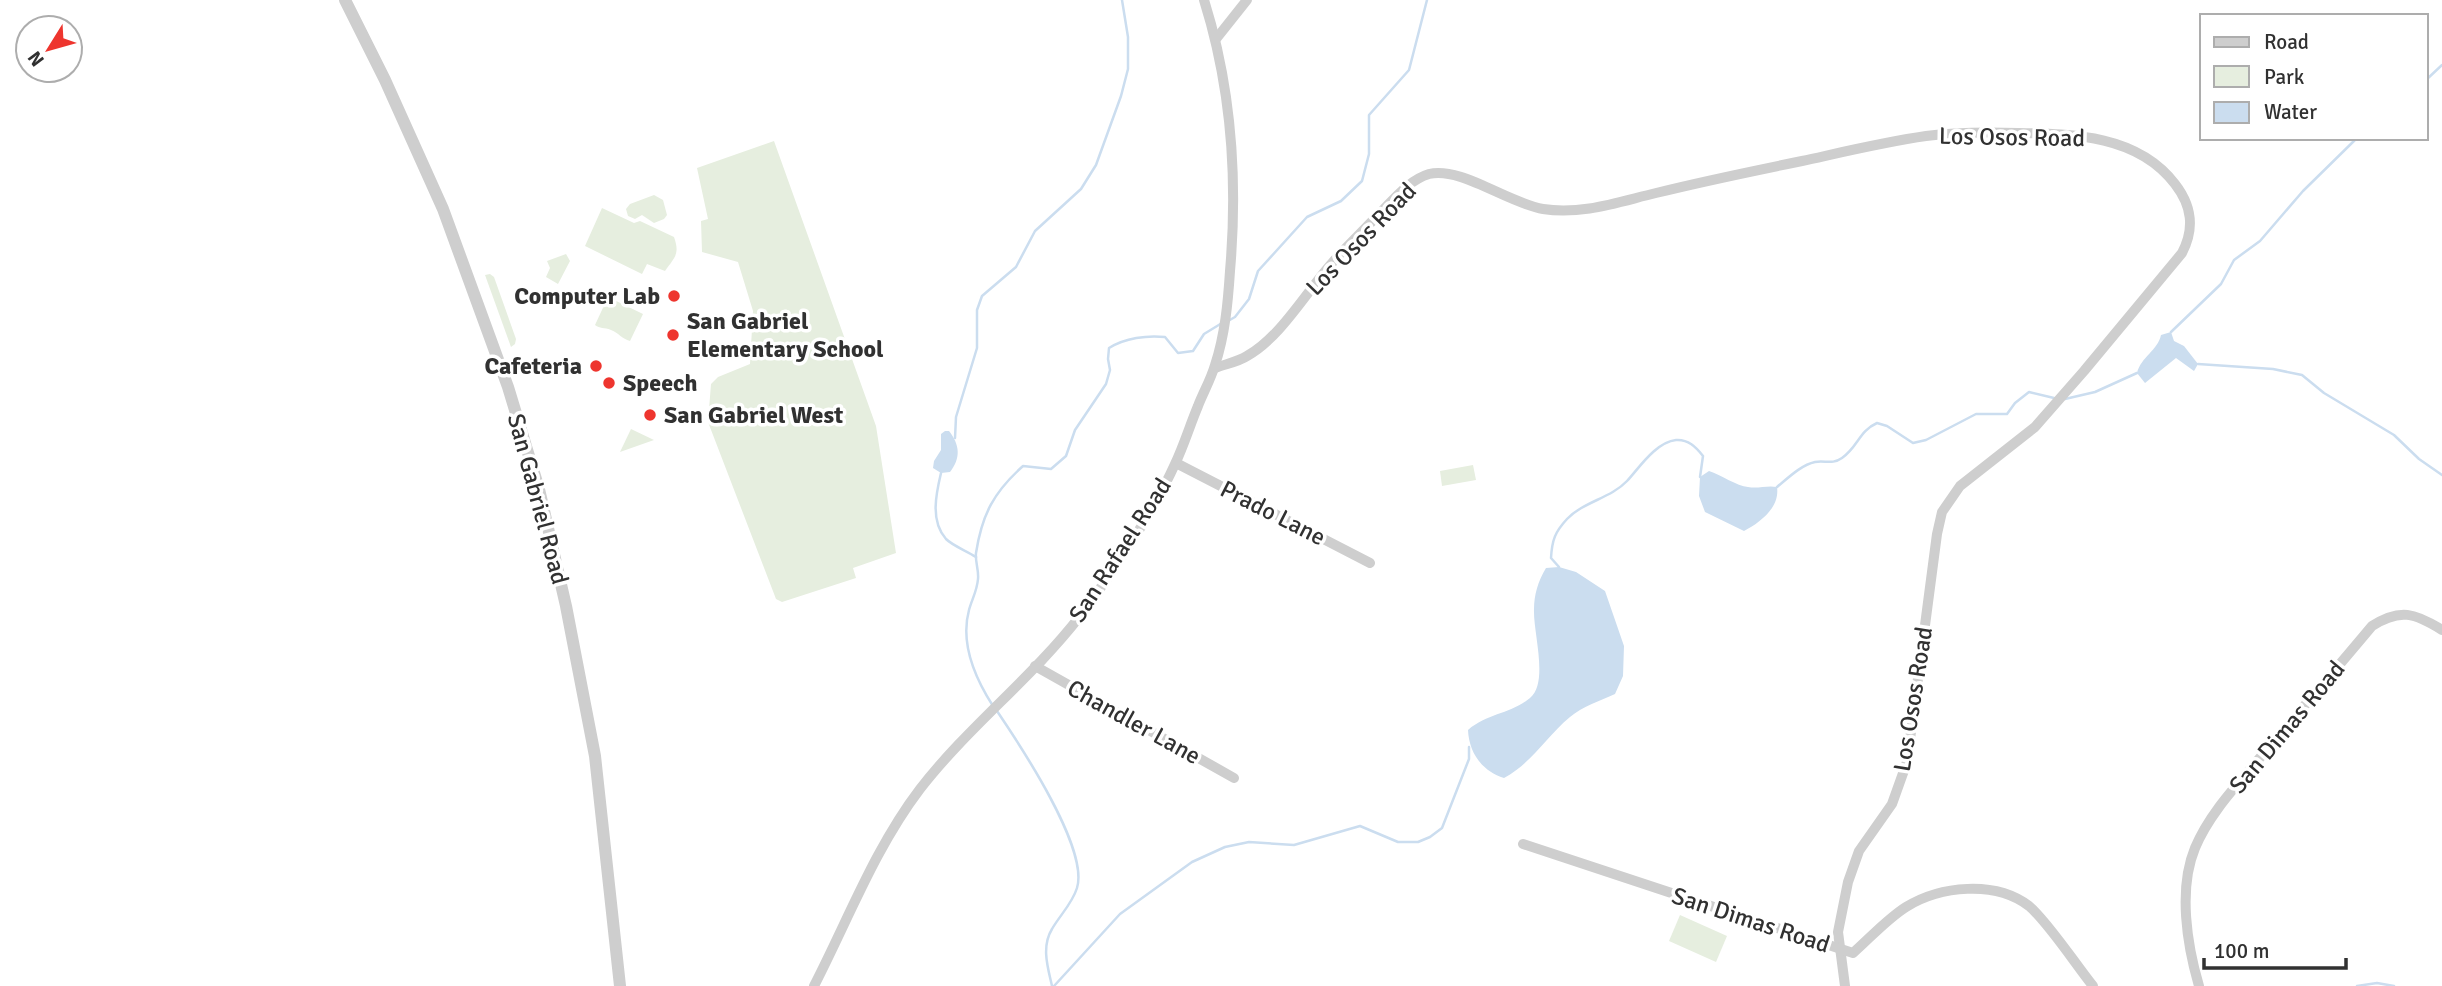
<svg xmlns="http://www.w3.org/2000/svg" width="2442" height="986" viewBox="0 0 2442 986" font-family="Signika,sans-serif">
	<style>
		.green { fill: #e6eedf }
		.water { fill: #cbddef }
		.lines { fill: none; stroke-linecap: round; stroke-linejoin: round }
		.stream { stroke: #cbddef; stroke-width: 2.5 }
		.minor { stroke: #cecece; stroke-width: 10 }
		.tertiary { stroke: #cecece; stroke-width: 12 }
		.poi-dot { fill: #ee352e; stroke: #fff; stroke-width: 2.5 }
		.labels { text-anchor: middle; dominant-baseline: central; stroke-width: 7; stroke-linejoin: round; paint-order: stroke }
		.street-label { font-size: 24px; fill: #313131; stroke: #fff }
		.poi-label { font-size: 24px; font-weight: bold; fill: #313131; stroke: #fff; text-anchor: start }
	</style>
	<rect width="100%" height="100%" fill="#fff"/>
	<g class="green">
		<path d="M774 141 876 426 896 553 853 568 856 578 782 602 776 599 708 422 711 384 718 377 750 364 753 311 738 262 702 252 701 221 708 219 697 168Z"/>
		<path d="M654 195 663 200 667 215 664 219 654 223 642 215 635 219 628 216 626 209 630 204Z"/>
		<path d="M602 208 634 223 640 221 674 237C680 254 675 257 665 271L647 264 642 274 585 246Z"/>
		<path d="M566 254 570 261 558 284 546 277 550 268 547 261Z"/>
		<path d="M490 274 494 277 516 339 515 344 511 347 485 275Z"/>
		<path d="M608 297 643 314 630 341C622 339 619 333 611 330 604 327 600 329 595 325Z"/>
		<path d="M631 429 654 440 620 452Z"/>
		<path d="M1473 465 1476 480 1442 486 1440 471Z"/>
		<path d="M1680 915 1727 936 1716 962 1669 941Z"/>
	</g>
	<g class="water">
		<path d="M2171 332 2174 341 2184 346 2198 364 2194 371 2176 358 2145 383 2137 373C2141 357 2158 350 2161 335Z"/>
		<path d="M945 431H949C960 445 961 458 950 472L941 473 933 468 934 461 941 450V434Z"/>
		<path d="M1709 471C1721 475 1737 486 1748 487 1758 489 1767 485 1777 487 1780 507 1761 522 1744 531L1705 512 1699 496 1700 477Z"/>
		<path d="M1559 567 1576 572 1605 591 1624 646 1623 676 1615 694C1600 701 1583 706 1570 717 1546 737 1532 763 1504 778 1482 771 1469 753 1468 730 1488 713 1511 714 1530 698 1549 682 1533 633 1534 609 1534 595 1538 581 1546 568Z"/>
	</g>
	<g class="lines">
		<g class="stream">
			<path d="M2426 80 2442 65"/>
			<path d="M1228 321 1235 317 1249 299 1258 271 1307 217 1341 201 1362 181 1369 154V115L1409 70 1427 0"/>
			<path d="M2171 332 2221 284 2234 260 2260 241 2303 191 2357 138"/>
			<path d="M2198 364 2273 369 2302 375 2324 393 2394 435 2419 459 2442 475"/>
			<path d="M2065 399 2095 392 2137 373"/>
			<path d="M955 438 956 417 977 348V310L982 296 1016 267 1035 231 1081 189 1096 165 1121 96 1128 69V37L1122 0"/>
			<path d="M941 473C936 494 930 521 946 539 953 546 967 551 976 557"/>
			<path d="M1777 487C1788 478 1801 465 1815 462 1825 460 1832 465 1842 458 1858 447 1859 431 1877 423L1887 426 1913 443 1926 440 1976 414H2007L2015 403 2029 392 2054 398"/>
			<path d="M1559 567 1551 558C1552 540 1555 532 1567 519 1583 502 1611 498 1627 481 1639 468 1656 442 1676 440 1688 439 1696 447 1703 456L1700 477"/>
			<path d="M993 706C975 678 960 643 969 610 972 599 977 591 978 579 979 570 975 562 976 553 982 514 994 492 1023 466L1051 469 1066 456 1075 430 1106 384 1110 370 1108 359 1109 348C1125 338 1147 335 1165 337L1178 353 1193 351 1204 334 1222 323"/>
			<path d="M997 711C1020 745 1089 849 1077 888 1072 904 1060 915 1052 929 1041 947 1048 968 1052 986"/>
			<path d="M1054 986 1120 914 1192 862 1225 847 1249 842 1294 845 1360 826 1398 842H1418L1430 837 1442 828 1469 759V747"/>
			<path d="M2357 986 2377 983 2394 986"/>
		</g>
		<g class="minor">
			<path d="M1216 39 1247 0"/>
			<path d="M1215 368C1225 364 1238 362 1247 356 1280 338 1307 291 1332 263 1347 246 1364 230 1380 213 1394 199 1409 180 1429 174 1460 166 1508 203 1543 209 1582 215 1618 202 1656 193 1704 181 1753 171 1802 161 1843 152 1884 142 1926 136 1956 132 1987 132 2018 133 2074 134 2138 135 2175 184 2192 206 2195 228 2182 253L2084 371 2035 427 1960 486 1942 512 1937 534 1907 762 1892 804 1859 851 1848 882 1838 932 1845 986"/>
			<path d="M1176 463 1370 563"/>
			<path d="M1035 666 1234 778"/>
			<path d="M1523 844 1853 953C1870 938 1887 919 1906 907 1940 886 1995 880 2029 906 2048 922 2076 965 2093 986"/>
			<path d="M814 986C848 920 875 848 920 789 968 727 1032 678 1080 616 1115 569 1151 517 1175 464 1184 445 1190 425 1198 406 1203 393 1211 379 1215 365 1225 335 1228 302 1230 271 1238 178 1232 89 1204 0"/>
			<path d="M2199 986C2187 945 2178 889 2195 848 2210 812 2239 783 2264 753 2300 711 2336 669 2372 626 2400 608 2415 613 2442 630"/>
		</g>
		<path class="tertiary" d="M345 0 385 80 443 209 508 387 539 489 566 606 595 756 620 986"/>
	</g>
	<g class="poi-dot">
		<circle cx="674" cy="296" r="7"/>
		<circle cx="673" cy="335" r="7"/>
		<circle cx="596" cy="366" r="7"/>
		<circle cx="609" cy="383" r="7"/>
		<circle cx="650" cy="415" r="7"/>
	</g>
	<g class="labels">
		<g class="street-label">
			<text transform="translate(2012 137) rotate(1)">Los Osos Road</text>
			<text transform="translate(1361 239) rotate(-46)">Los Osos Road</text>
			<text transform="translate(538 499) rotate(75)">San Gabriel Road</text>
			<text transform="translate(1273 513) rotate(27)">Prado Lane</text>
			<text transform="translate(1120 550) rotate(-57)">San Rafael Road</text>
			<text transform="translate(1913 699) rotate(-81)">Los Osos Road</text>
			<text transform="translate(1134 722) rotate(29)">Chandler Lane</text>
			<text transform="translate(2287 727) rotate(-50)">San Dimas Road</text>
			<text transform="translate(1751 920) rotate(18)">San Dimas Road</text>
		</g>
		<g class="poi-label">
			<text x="660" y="296" text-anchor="end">Computer Lab</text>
			<text x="687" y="321">San Gabriel<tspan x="687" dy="28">Elementary School</tspan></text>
			<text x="582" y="366" text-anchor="end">Cafeteria</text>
			<text x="623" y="383">Speech</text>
			<text x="664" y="415">San Gabriel West</text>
		</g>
	</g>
	<rect x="2200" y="14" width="228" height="126" fill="#ffffff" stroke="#adadad" stroke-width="2"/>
	<rect x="2214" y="37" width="35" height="10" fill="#cecece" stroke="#adadad" stroke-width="2"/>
	<text x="2264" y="49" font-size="21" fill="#313131">Road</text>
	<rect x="2214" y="66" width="35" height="21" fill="#e6eedf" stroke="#adadad" stroke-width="2"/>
	<text x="2264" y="84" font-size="21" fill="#313131">Park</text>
	<rect x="2214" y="102" width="35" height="21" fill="#cbddef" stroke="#adadad" stroke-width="2"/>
	<text x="2264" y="119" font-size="21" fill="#313131">Water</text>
	<g transform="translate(49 49) rotate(233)"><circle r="33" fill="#ffffff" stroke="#adadad" stroke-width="2"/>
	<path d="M0-5L12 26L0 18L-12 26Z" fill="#ee352e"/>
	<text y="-10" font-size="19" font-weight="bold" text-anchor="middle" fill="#313131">N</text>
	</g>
	<path d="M2204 958v10h142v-10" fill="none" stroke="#313131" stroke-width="3.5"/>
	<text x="2214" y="958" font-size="21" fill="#313131" stroke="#ffffff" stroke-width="5" paint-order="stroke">100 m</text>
</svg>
